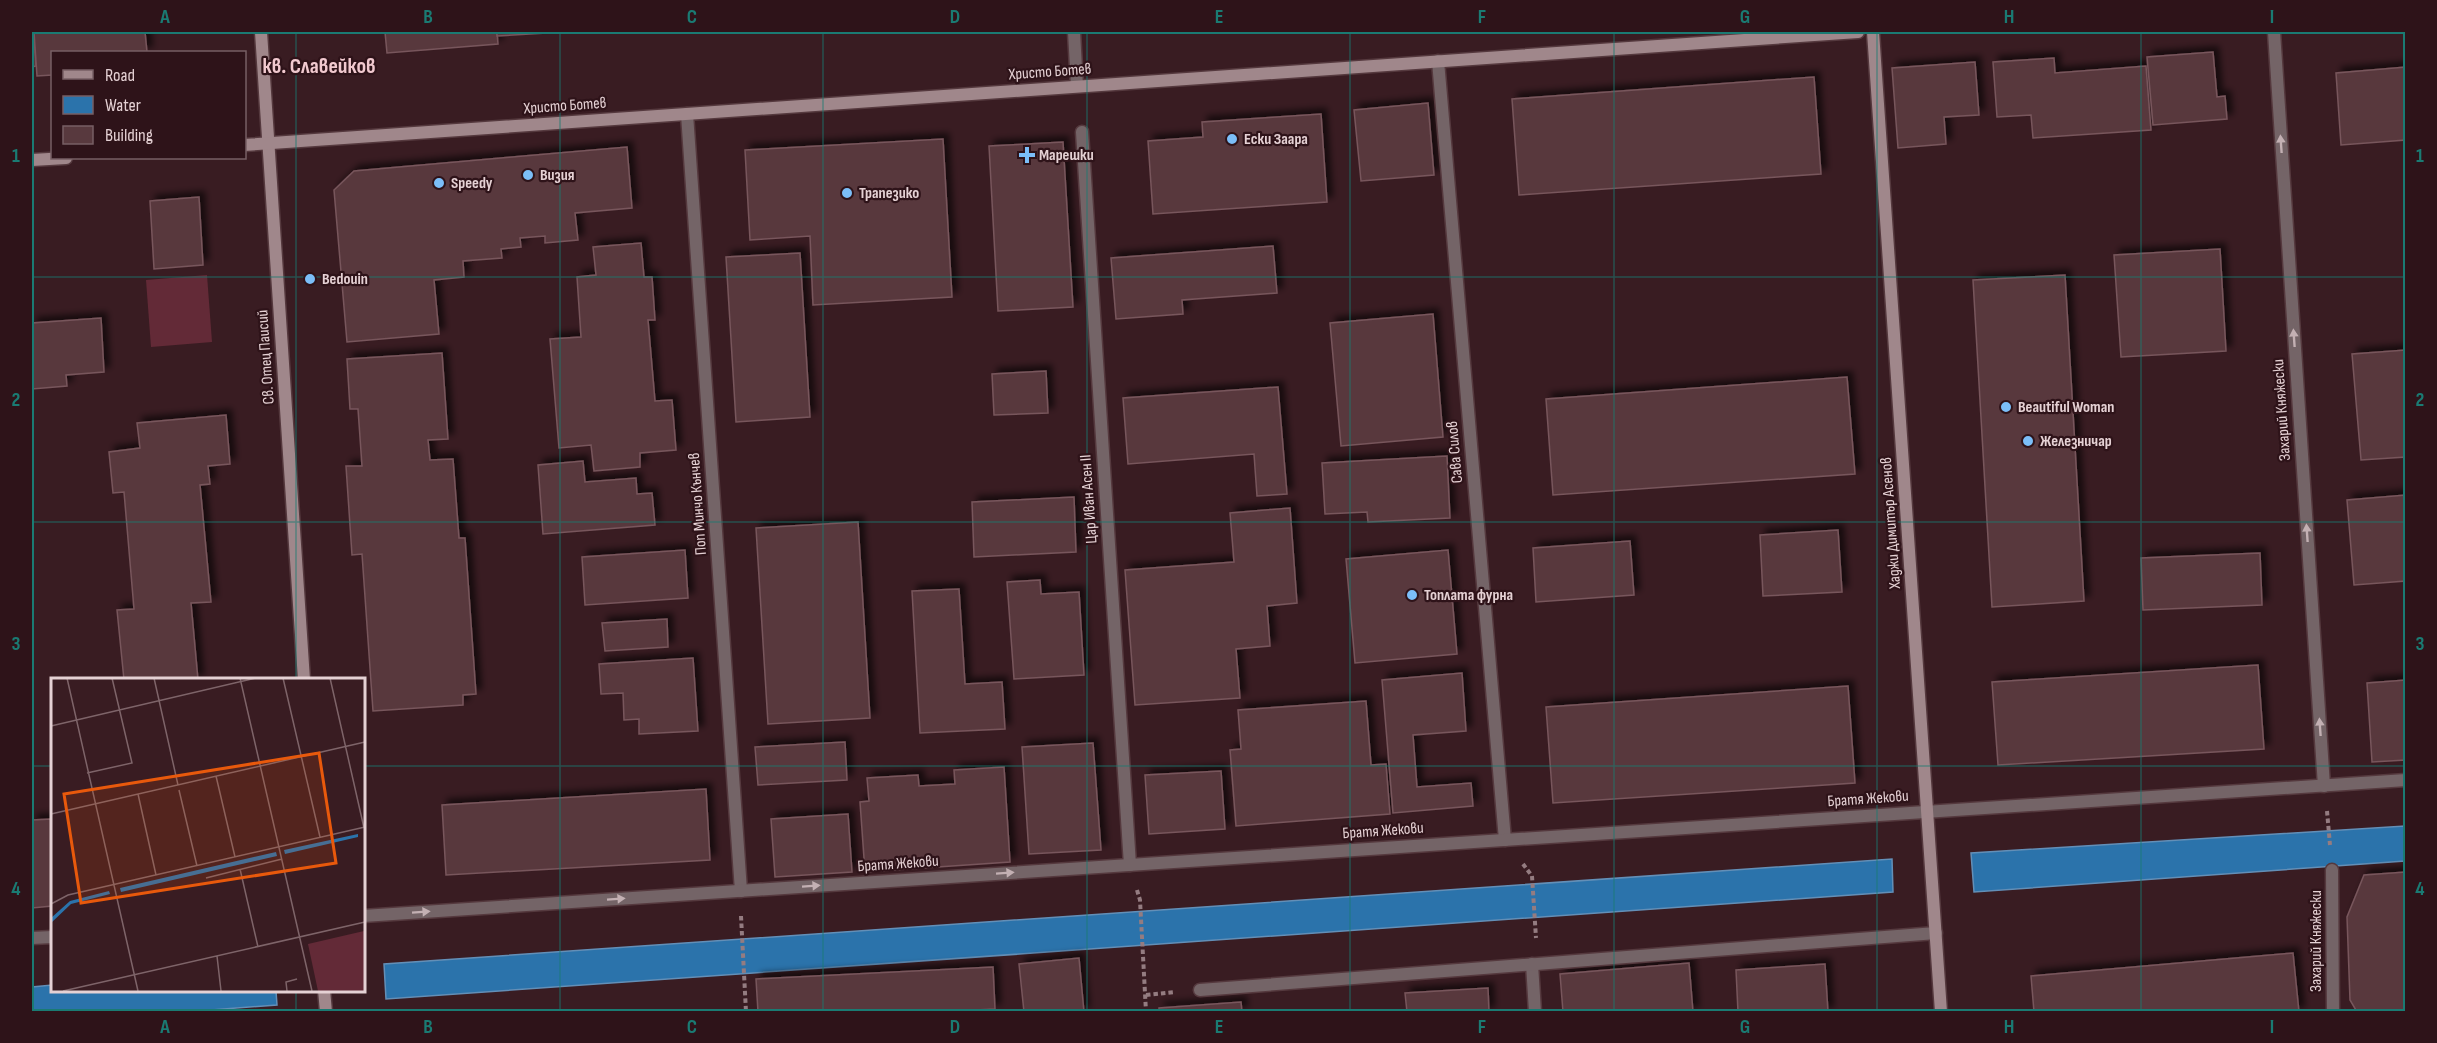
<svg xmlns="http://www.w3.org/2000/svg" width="2437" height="1043" viewBox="0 0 2437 1043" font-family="'Sofia Sans Condensed',sans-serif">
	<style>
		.green { fill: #632a37 }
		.water { fill: #2b73ab; stroke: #638fb7; stroke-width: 1.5 }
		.building { fill: #58393e; stroke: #78565c; stroke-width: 1.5; filter: url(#shadow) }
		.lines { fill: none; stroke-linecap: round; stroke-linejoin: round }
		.lane-casing { stroke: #55393e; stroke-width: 15 }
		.street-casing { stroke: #55393e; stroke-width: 15 }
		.secondary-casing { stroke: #55393e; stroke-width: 15 }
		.path { stroke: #947c81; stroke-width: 4; stroke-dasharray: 4.5 3; stroke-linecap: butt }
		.lane { stroke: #746467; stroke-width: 12 }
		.street { stroke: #746467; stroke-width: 12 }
		.secondary { stroke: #a0878b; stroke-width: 12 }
		.oneway { fill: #c3b0b3 }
		.grid { fill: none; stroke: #1a7b73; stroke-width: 1.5; stroke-opacity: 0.55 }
		.poi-dot { fill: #7bbef8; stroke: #2e1319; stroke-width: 2 }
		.labels { text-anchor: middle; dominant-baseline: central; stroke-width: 4.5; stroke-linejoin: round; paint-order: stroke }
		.street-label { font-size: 16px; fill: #e5d1d4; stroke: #2e1319 }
		.poi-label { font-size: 16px; font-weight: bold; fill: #e5d1d4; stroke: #2e1319; text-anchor: start }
		.district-label { font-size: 22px; font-weight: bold; fill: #f1c9cf; stroke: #2e1319 }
		.inset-road { fill: none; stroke: #7e6469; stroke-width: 1.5 }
		.view { fill: #e8590c; fill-opacity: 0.15; stroke: #e8590c; stroke-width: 3 }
		.inset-edge { fill: none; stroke: #e5d1d4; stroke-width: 3 }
		.neatline { fill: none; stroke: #1a7b73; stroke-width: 2 }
		.grid-label { font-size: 20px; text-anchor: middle; font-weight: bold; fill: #1a7b73 }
	</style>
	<defs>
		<filter id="shadow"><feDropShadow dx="5.5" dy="-5.5" stdDeviation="3" flood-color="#0009"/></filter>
	</defs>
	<rect width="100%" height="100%" fill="#391c22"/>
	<path class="green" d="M207 275 212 342 151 347 146 280Z"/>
	<g class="water">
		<path d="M2405 826V861L1974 892 1971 853Z"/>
		<path d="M1892 859 1893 892 386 999 384 964Z"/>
		<path d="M52 985V990L276 991 277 1005 185 1012 32 1011V987Z"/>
	</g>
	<g class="building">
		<path d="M32 32H34L36 66 32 67Z"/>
		<path d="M34 32H145L147 52H52V75L37 76Z"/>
		<path d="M385 32H497L498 44 387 53Z"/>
		<path d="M497 32H564L497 36Z"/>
		<path d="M2213 52 2217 97 2225 96 2227 119 2153 125 2147 57Z"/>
		<path d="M2054 58 2055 73 2146 66 2151 130 2033 138 2031 115 1997 117 1993 62Z"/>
		<path d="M1975 62 1979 115 1944 117 1946 144 1898 148 1892 68Z"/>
		<path d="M2406 67V140L2341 145 2336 73Z"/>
		<path d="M1814 77 1821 174 1519 195 1512 99Z"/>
		<path d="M1428 103 1434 175 1361 181 1354 110Z"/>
		<path d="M1321 114 1327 202 1153 214 1148 141 1203 137 1202 122Z"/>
		<path d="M943 139 952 297 813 305 810 236 750 240 745 150Z"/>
		<path d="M1063 142 1073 307 998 311 989 146Z"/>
		<path d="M627 147 632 208 575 213 578 240 545 243V236L520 238 521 247 501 249 502 258 463 261 464 277 434 280 439 334 347 342 334 190 354 171Z"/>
		<path d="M199 197 203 265 154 269 150 201Z"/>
		<path d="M641 243 644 277H652L655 320H648L655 401 672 400 676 450 640 453V467L594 471 591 445 559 448 550 339 581 337 577 277 596 275 593 247Z"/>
		<path d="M1273 246 1277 293 1182 300 1183 314 1116 319 1111 258Z"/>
		<path d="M2220 249 2226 351 2121 357 2114 255Z"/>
		<path d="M800 253 810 417 736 422 726 257Z"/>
		<path d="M2065 275 2084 601 1992 607 1973 280Z"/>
		<path d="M1433 314 1443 437 1341 446 1330 323Z"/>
		<path d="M101 318 104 372 66 375 67 386 32 389V323Z"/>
		<path d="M2406 350V457L2361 460 2352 354Z"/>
		<path d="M442 353 448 439 428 440 430 460 453 459 459 538H465L476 694 463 695V705L373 711 362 554 352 555 346 466H362L358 409H350L347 359Z"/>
		<path d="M1046 371 1048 413 994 415 992 374Z"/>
		<path d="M1847 377 1855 474 1553 495 1546 399Z"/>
		<path d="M1278 387 1287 494 1257 496 1254 454 1128 464 1123 398Z"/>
		<path d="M226 415 230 464 208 466 210 484 200 485 211 602 191 603 198 680H124L117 610 134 609 124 492 113 493 109 452 140 448 137 423Z"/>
		<path d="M1447 456 1450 518 1368 522 1367 512 1325 514 1322 463Z"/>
		<path d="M583 461 585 482 636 478 637 494 652 493 655 525 543 534 538 465Z"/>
		<path d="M2406 495V581L2354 585 2347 500Z"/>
		<path d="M1074 497 1076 552 974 557 972 502Z"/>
		<path d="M1290 508 1297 603 1267 606 1270 646 1236 649 1240 698 1135 705 1125 570 1234 562 1230 513Z"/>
		<path d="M858 522 870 718 768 724 756 528Z"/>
		<path d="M1838 530 1842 592 1763 596 1760 535Z"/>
		<path d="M1630 541 1634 595 1536 602 1533 548Z"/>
		<path d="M685 550 688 598 585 605 582 557Z"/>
		<path d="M1448 550 1457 654 1355 663 1346 559Z"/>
		<path d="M2260 553 2262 605 2143 610 2141 558Z"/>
		<path d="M1040 580 1041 594 1079 592 1084 675 1014 679 1007 582Z"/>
		<path d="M959 589 965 684 1002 682 1005 729 920 733 912 591Z"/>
		<path d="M667 619 668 647 605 651 602 623Z"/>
		<path d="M693 658 698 731 639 734V719L624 720 623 693 601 694 599 664Z"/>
		<path d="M2258 665 2264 749 1998 765 1992 682Z"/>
		<path d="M1462 673 1466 731 1413 735 1417 787 1471 783 1473 806 1393 813 1382 680Z"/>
		<path d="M2406 680V760L2372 762 2367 683Z"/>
		<path d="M1848 686 1855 783 1553 803 1546 707Z"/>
		<path d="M1366 701 1371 765 1386 764 1390 814 1236 826 1230 750 1241 749 1238 710Z"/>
		<path d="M845 742 847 780 758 785 755 747Z"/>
		<path d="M1093 743 1101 850 1029 854 1022 747Z"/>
		<path d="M1004 767 1010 862 865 872 860 802 869 801 867 778 918 775 919 786 955 784 954 770Z"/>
		<path d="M1221 771 1225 829 1149 834 1145 775Z"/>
		<path d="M706 789 710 860 446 875 442 805Z"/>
		<path d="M848 814 852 872 775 877 771 819Z"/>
		<path d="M52 819V906L32 908V820Z"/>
		<path d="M2406 872V1012H2357L2350 1000 2347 917 2364 875Z"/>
		<path d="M2293 953 2299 1012H2034L2031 976Z"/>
		<path d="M1079 958 1084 1012H1024L1019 964Z"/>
		<path d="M1689 963 1693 1012H1563L1560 974Z"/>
		<path d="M1825 964 1828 1012H1738L1736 970Z"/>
		<path d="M993 967 995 1009 938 1012H758L756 979Z"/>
		<path d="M1488 988 1489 1012H1407L1405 993Z"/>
		<path d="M1241 1002 1242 1012H1159V1008Z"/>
	</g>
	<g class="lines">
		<defs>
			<path id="lane" d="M2332 870 2333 1012"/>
			<g id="street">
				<path d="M1074 32 1077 86"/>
				<path d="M2274 32 2324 786"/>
				<path d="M1438 61 1505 840"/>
				<path d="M687 114 741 891"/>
				<path d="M1082 132 1130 865"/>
				<path d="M363 916 2406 780"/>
				<path d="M32 938 52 937"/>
				<path d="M1532 964 1535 1012"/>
				<path d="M1200 990 1936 933"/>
			</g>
			<g id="secondary">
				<path d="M261 32 304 680"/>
				<path d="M1873 32 1941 1012"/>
				<path d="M244 145 1858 32"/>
				<path d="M32 160 66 158"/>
				<path d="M324 990 326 1012"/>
			</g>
		</defs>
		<use href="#lane" class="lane-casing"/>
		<use href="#street" class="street-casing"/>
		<use href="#secondary" class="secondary-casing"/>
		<g class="path">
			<path d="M2327 811 2330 845"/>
			<path d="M1523 864 1532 876 1536 938"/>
			<path d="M1137 890 1140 900 1146 1012"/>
			<path d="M741 916 746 1012"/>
			<path d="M1146 995 1175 992"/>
		</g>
		<use href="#lane" class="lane"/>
		<use href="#street" class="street"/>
		<use href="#secondary" class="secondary"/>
	</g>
	<defs><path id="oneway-solid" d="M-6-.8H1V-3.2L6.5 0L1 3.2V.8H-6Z" transform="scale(1.5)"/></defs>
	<g class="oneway">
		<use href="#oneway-solid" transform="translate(2281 144) rotate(-94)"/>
		<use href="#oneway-solid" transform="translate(2294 338) rotate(-94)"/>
		<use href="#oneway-solid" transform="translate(2307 533) rotate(-94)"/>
		<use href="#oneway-solid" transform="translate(2320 727) rotate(-94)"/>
		<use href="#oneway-solid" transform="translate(1005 873) rotate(-4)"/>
		<use href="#oneway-solid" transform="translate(811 886) rotate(-4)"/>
		<use href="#oneway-solid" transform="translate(616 899) rotate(-4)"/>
		<use href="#oneway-solid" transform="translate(421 912) rotate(-4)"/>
	</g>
	<path class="grid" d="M296 32V680M560 32V1012M823 32V1012M1087 32V1012M1350 32V1012M1614 32V1012M1877 32V1012M2141 32V1012M32 277H2406M32 522H2406M32 766H52M363 766H2406M296 990V1012"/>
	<g class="poi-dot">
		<circle cx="1232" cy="139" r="6"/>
		<path d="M1024 146h6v6h6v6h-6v6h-6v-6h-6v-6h6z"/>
		<circle cx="528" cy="175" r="6"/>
		<circle cx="439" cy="183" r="6"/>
		<circle cx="847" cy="193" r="6"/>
		<circle cx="310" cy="279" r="6"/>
		<circle cx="2006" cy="407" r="6"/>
		<circle cx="2028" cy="441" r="6"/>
		<circle cx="1412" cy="595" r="6"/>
	</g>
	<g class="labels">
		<g class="street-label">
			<text transform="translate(1050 72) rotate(-4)">Христо Ботев</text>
			<text transform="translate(565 106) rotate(-4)">Христо Ботев</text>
			<text transform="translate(266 357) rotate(-94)">Св. Отец Паисий</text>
			<text transform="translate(2282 410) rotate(-94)">Захарий Княжески</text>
			<text transform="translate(1455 452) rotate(-95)">Сава Силов</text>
			<text transform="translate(1089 499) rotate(-94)">Цар Иван Асен II</text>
			<text transform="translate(698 504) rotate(-94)">Поп Минчо Кънчев</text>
			<text transform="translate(1891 523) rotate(-94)">Хаджи Димитър Асенов</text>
			<text transform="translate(1868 799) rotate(-4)">Братя Жекови</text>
			<text transform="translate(1383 831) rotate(-4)">Братя Жекови</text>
			<text transform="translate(898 864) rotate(-4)">Братя Жекови</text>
			<text transform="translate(2316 941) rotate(-90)">Захарий Княжески</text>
		</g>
		<g class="poi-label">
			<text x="1244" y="139">Ески Заара</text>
			<text x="1039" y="155">Марешки</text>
			<text x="540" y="175">Визия</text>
			<text x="451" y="183">Speedy</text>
			<text x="859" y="193">Трапезико</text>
			<text x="322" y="279">Bedouin</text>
			<text x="2018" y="407">Beautiful Woman</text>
			<text x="2040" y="441">Железничар</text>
			<text x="1424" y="595">Топлата фурна</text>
		</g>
		<g class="district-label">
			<text x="319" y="66">кв. Славейков</text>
		</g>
	</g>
	<g transform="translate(51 678)">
		<rect width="314" height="314" fill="#391c22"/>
		<path d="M313 253V313H267L257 266Z" fill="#632a37"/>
		<path d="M307 156V159L234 176 233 172ZM225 174 226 178 70 214 69 210ZM58 213 59 216 20 226 0 245V240L19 223Z" fill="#2b73ab"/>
		<path class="inset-road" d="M16 0 87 313M103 0 127 107M189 0 261 313M232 0 269 159M279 0 313 150M0 48 205 0M36 95 81 85 61 0M165 98 184 179M128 112 146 188M87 116 105 197M0 136 314 64M189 191 207 269M155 200 231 181M0 226 17 217 314 149M166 278 170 313M12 313 314 244M236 313 235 304 246 301"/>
		<path class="view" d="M268 75 285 185 30 225 13 116Z"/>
		<rect width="314" height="314" class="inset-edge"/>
	</g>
	<rect width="2437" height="1043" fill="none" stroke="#2e1319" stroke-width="66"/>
	<rect x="51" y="51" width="195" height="108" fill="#2e1319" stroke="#775f64" stroke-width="1.5"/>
	<rect x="63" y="70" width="30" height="9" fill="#a0878b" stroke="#775f64" stroke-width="1.5"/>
	<text x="105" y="81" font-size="18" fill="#e5d1d4">Road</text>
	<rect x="63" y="96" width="30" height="18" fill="#2b73ab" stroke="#775f64" stroke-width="1.5"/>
	<text x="105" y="111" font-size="18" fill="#e5d1d4">Water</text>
	<rect x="63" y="126" width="30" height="18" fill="#58393e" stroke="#775f64" stroke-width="1.5"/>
	<text x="105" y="141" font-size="18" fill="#e5d1d4">Building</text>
	<rect x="33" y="33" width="2371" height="977" class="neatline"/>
	<g class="grid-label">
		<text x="165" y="23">A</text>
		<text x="428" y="23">B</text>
		<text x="692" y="23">C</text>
		<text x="955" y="23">D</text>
		<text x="1219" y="23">E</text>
		<text x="1482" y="23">F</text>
		<text x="1745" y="23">G</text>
		<text x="2009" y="23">H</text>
		<text x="2272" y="23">I</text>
		<text x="16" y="162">1</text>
		<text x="2420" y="162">1</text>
		<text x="16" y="406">2</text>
		<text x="2420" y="406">2</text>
		<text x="16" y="650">3</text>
		<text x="2420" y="650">3</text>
		<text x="16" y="895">4</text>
		<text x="2420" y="895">4</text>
		<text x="165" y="1033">A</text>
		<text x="428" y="1033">B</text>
		<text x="692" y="1033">C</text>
		<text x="955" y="1033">D</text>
		<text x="1219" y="1033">E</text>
		<text x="1482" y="1033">F</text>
		<text x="1745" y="1033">G</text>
		<text x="2009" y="1033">H</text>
		<text x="2272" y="1033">I</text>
	</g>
</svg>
